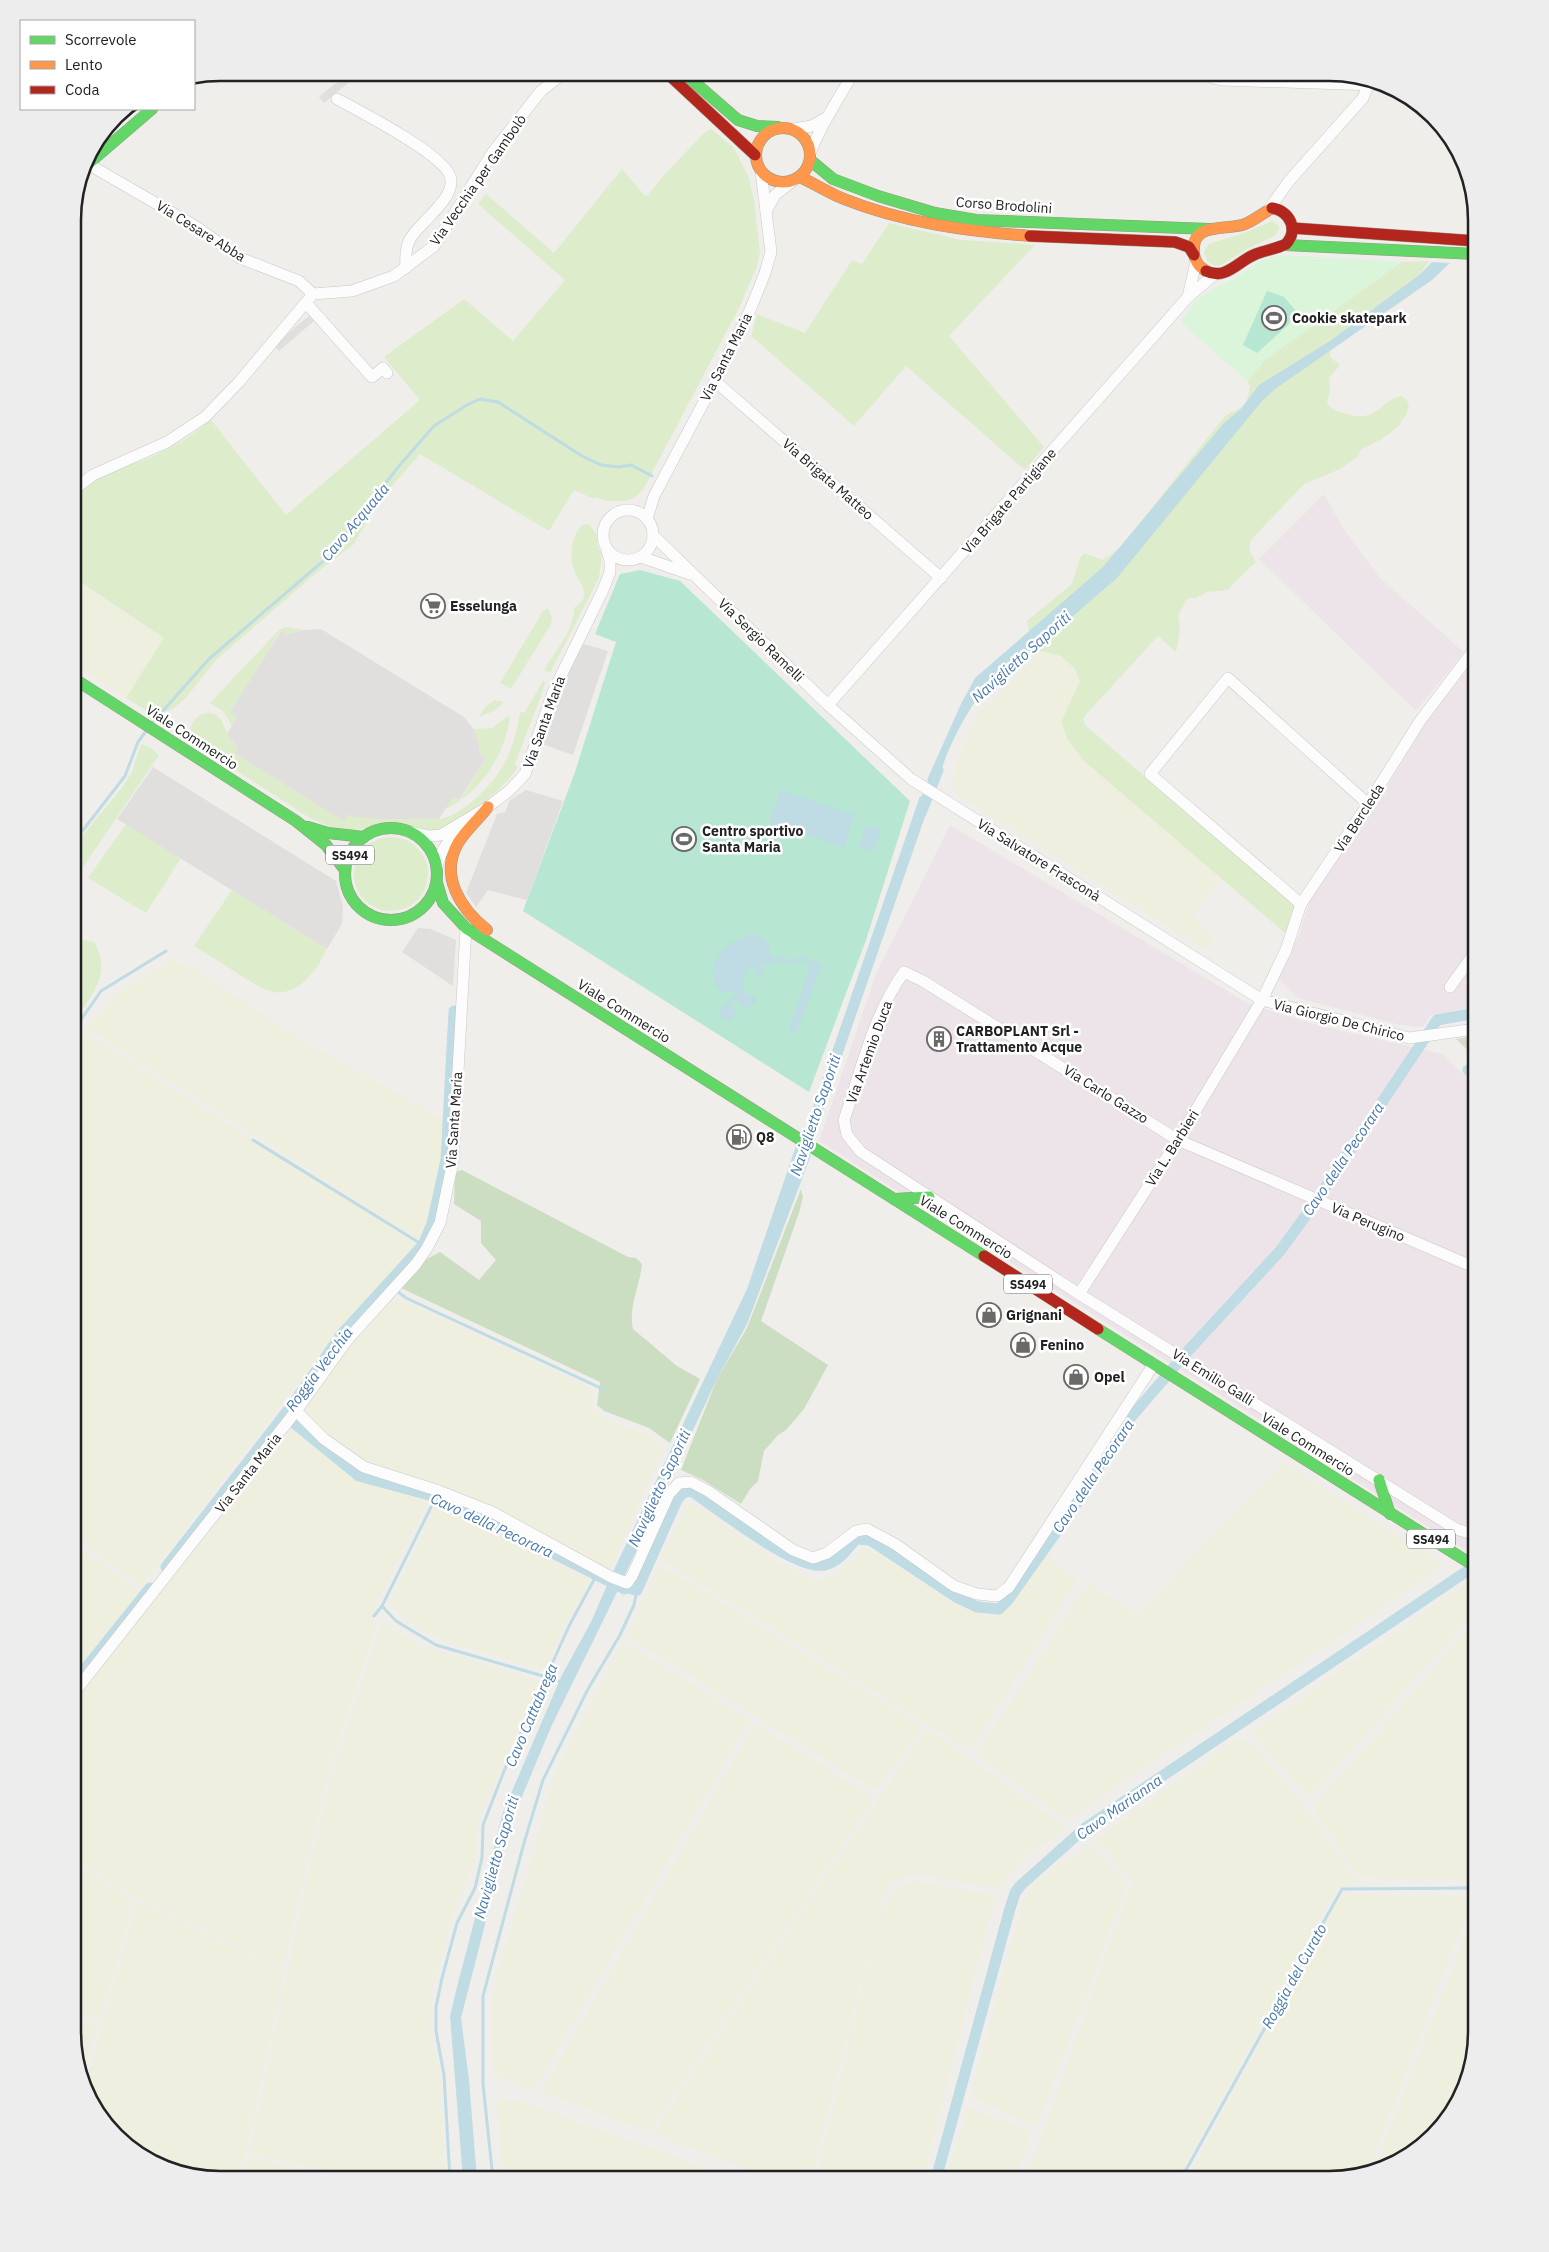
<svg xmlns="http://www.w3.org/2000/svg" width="1549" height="2252" viewBox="0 0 1549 2252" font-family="'IBM Plex Sans',sans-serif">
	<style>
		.industrial { fill: #ede4e9 }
		.construction { fill: #d9d9cd }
		.farmland { fill: #efefdf }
		.grass { fill: #ddeccb }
		.forest { fill: #cbdec1 }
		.park { fill: #daf5da }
		.pitch { fill: #b7e6d2 }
		.parking { fill: #e0dfde }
		.water { fill: #bfdbe3 }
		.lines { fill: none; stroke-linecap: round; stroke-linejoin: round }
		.stream { stroke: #bfdbe3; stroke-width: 3 }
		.canal { stroke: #bfdbe3; stroke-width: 11 }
		.street-casing { stroke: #c9c8c7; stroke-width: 12 }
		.fast-casing { stroke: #999a82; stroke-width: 12 }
		.slow-casing { stroke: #999a82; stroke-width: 12 }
		.jam-casing { stroke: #999a82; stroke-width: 12 }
		.street { stroke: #fdfcfc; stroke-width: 11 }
		.fast { stroke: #63d668; stroke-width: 11 }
		.slow { stroke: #ff974d; stroke-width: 11 }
		.jam { stroke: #b3261e; stroke-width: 11 }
		.labels { text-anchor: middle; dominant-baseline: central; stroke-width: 5; stroke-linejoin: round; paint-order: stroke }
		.shield { fill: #fff; stroke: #646464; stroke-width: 1 }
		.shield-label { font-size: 12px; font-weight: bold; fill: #222 }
		.street-label { font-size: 14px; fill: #222; stroke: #fff }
		.poi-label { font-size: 14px; font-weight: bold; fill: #222; stroke: #fff; text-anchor: start }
		.water-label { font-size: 15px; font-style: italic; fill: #4a7aab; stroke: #fff }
		.rim { fill: none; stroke: #222; stroke-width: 2.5 }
	</style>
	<rect width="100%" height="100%" fill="#f0eeeb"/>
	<g class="industrial">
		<path d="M1324 494 1345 531 1381 579 1464 652 1416 711 1259 559Z"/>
		<path d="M1476 659V1007L1431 1015 1423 1027 1400 1025 1298 998 1278 979 1299 935 1308 906 1324 876 1371 814 1429 717Z"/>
		<path d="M950 825 1249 1004 1313 1024 1442 1054 1476 1086V1557L819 1141 876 974Z"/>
	</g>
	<path class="construction" d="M1476 1036V1058L1456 1039Z"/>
	<g class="farmland">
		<path d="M73 577 164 639 126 698 73 665Z"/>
		<path d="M1041 651 1061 656 1079 675 1080 681 1061 722 1068 740 1084 761 1222 880 1197 909 1194 916 1214 941 1207 951 959 796 953 789 955 766 977 716Z"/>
		<path d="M171 959 198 971 315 1049 322 1051 441 1118 443 1127 439 1177 429 1218 420 1240 84 1027 117 993Z"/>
		<path d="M83 1031 418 1245 342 1325 141 1587 73 1536V1046Z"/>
		<path d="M394 1297 594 1389 592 1408 606 1420 645 1434 665 1446 609 1571 488 1506 354 1457 331 1439 309 1416 307 1409 309 1398 347 1346Z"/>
		<path d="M294 1429 345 1470 363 1480 429 1499 373 1611 374 1632 329 1770 283 1968 148 1903 111 1883 73 1857V1699Z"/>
		<path d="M1283 1462 1444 1565 1067 1820 976 1755 1088 1583 1137 1615Z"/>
		<path d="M438 1503 591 1579 565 1625 544 1670 453 1644 420 1629 389 1604Z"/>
		<path d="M688 1503 705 1510 772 1559 817 1581 836 1576 864 1549 872 1550 965 1610 989 1617 1008 1610 1047 1556 1078 1579 970 1751 660 1559Z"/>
		<path d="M73 1542 139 1592 73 1675Z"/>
		<path d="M659 1567 676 1574 923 1727 876 1791 627 1636Z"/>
		<path d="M1469 1582 1476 1583V1610L1317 1789 1306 1797 1252 1732Z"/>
		<path d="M1476 1620V1880L1357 1877 1313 1807Z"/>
		<path d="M381 1623 389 1626 421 1646 540 1681 478 1822 476 1855 452 1919 431 1995 430 2027 438 2066 446 2179H369L249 2154 310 1864 331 1777Z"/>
		<path d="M623 1642 750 1720 532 2093 493 2074 491 2020 495 1979 535 1848 553 1778Z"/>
		<path d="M755 1724 874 1798 649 2132 541 2092Z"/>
		<path d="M927 1729 1055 1819 1064 1827 1057 1836 1026 1854 1001 1887 981 1886 929 1876 907 1875 891 1883 881 1902 811 2179H773L655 2134 660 2122 811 1897Z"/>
		<path d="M1244 1739 1261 1754 1305 1807 1356 1881 1347 1886 1336 1889 1177 2179H1026L1133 1880 1095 1840 1236 1740Z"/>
		<path d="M1090 1846 1127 1885 1037 2126 970 2097 1023 1901 1035 1881Z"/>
		<path d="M73 1861 134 1901 99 2024 73 2008Z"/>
		<path d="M915 1881 995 1896 923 2179H816L877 1924 884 1904 896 1889Z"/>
		<path d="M1342 1894 1473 1896 1369 2169 1329 2179H1187Z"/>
		<path d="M137 1901 285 1971 240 2179H211L138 2155 92 2106 86 2084Z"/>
		<path d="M1476 1908V2032L1457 2106 1403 2160 1375 2167Z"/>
		<path d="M73 2013 82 2020 97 2026 84 2075 73 2032Z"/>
		<path d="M497 2098 516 2100 738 2179H503Z"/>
		<path d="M968 2108 1029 2131 1031 2135 1016 2179H945Z"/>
		<path d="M248 2157 349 2179H243Z"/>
	</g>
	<g class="grass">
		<path d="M711 129 734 148 749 178 754 201 760 252 757 266 740 306 644 488 634 498 624 501H606L596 497 594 499 574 490 549 531 420 454 377 503 354 544 315 574 215 661 185 699 171 710 160 713 146 710 126 698 164 638 73 577V495L89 480 154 456 186 439 211 420 286 515 420 400 384 357 464 299 513 341 565 280 478 204 486 194 554 253 622 169 646 197 666 173 704 133Z"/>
		<path d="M1272 221 1280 227 1276 235 1249 248 1221 265 1215 266 1207 261 1204 252 1209 244 1247 232Z"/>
		<path d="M889 223 961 240 1035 245 949 336 1044 447 1025 470 906 366 854 426 751 336 757 314 805 333 852 260 862 264Z"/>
		<path d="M1429 261 1419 275 1330 341V357L1340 365 1329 378 1330 391 1327 403C1332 410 1339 412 1347 414 1375 423 1378 404 1400 396L1406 399 1409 405 1407 413 1398 427 1382 439 1362 449 1356 458 1340 469 1304 484 1251 540 1249 550 1256 562 1227 590 1207 592 1196 598H1188L1178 615 1180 629 1176 652 1158 636 1083 718 1085 725 1295 906 1285 933 1084 761 1068 740 1061 722 1080 681 1075 669 1061 656 1041 651 1035 647 1031 641 1027 621 1072 584 1080 558 1084 553 1103 560 1120 548 1224 417C1240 406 1247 410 1250 386L1247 381 1265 360 1402 262Z"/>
		<path d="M589 524 597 535V545L602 554 599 578 550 673 544 670C555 651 574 631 574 608 596 595 577 582 573 567 570 553 572 534 583 525Z"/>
		<path d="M548 608 552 617 551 624 511 689 500 683 543 611Z"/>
		<path d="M285 627 304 630 288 634 280 631 231 712 237 716 232 726 223 711 210 703 279 630Z"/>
		<path d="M543 681 546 682 515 764 518 767C506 787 452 833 427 832 419 831 410 826 402 824 381 822 362 833 341 829 316 825 295 808 274 795 248 778 223 762 197 746L189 731C194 716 208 704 221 720 224 724 225 730 228 735 231 739 234 743 238 748L234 753 344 820 348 813 439 819C454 816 463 809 475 799 503 775 515 747 520 712L524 713Z"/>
		<path d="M494 700 504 702 494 711 479 717 485 707Z"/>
		<path d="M507 717H510C505 756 480 793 444 810L453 797 460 800 486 758 480 754 479 745 474 729 492 728Z"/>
		<path d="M141 744 151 748 159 755 73 882V847L121 789 132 772Z"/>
		<path d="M126 824 181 858 146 913 88 878Z"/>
		<circle cx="391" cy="874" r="37"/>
		<path d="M232 890 327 949C318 968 300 996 274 992 262 990 250 981 240 975 225 965 209 956 194 946Z"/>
		<path d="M73 936 77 939 94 942C113 974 91 996 73 1023Z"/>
	</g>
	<g class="forest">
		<path d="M462 1170 628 1257 636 1258 642 1264C640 1285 628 1308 633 1329L677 1366 700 1379 670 1443 649 1428 604 1411 597 1405 600 1382 401 1288 427 1259 440 1252 479 1280 496 1260 481 1243V1221L454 1204 455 1176 458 1171Z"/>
		<path d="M801 1189 803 1197 799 1213 761 1321 828 1365 804 1409 786 1430 778 1435 764 1451 758 1481 750 1489 741 1504 703 1480 681 1470 717 1379 747 1328Z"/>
	</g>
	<path class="park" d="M1282 255 1402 262 1265 360 1247 381 1181 322 1195 301 1216 287 1236 278 1260 261Z"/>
	<g class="pitch">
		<path d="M1267 291 1284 297 1296 311 1289 324 1257 353 1243 345Z"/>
		<path d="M640 570 680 581 910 801 866 940 809 1092 523 911 575 772 616 642 595 634 620 574Z"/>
	</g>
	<g class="parking">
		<path d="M348 73H360L324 103 319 97Z"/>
		<path d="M310 315 315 320 279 351 274 345Z"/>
		<path d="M321 629 464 717 474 729 479 745 480 754 486 758 459 800 453 797 439 819H382L354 817 348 814 344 821 234 753 238 748 227 734 237 717 230 712 281 631 288 634 304 630Z"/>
		<path d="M584 644 608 651 573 755 539 743 575 659Z"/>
		<path d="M153 767 336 881 343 906 342 924 327 949 117 819Z"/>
		<path d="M526 790 563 801 527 900 488 890 476 907 466 893 497 814 505 812 510 800Z"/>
		<path d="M418 928 431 929 456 940 453 986 402 952Z"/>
	</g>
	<g class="water">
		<path d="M1432 262 1450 263 1432 280 1275 389 1262 401 1117 578 977 699C960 723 944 756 937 785L927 780 961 704 975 678 1103 567 1224 423 1241 409 1259 385 1330 341 1419 275Z"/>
		<path d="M780 790 854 815 844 848 769 823Z"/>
		<path d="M920 796 930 802 813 1139 804 1133Z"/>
		<path d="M866 825 881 830 874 852 859 847Z"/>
		<path d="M752 935C766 935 772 946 770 958L779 957 789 960 802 957 822 964 796 1034 789 1031 808 971 809 963 802 961 787 964 778 961 760 968 763 972 757 978 753 973 756 968 749 967 745 973 743 991 755 997 756 1001 745 1010 738 1001 731 1002 729 1009 735 1006 736 1008 732 1021 718 1017 722 1008 737 991 726 993 717 988C704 960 728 940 752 935Z"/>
		<path d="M796 1146 811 1155 747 1324 717 1379 623 1579 612 1574 747 1289Z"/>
		<path d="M608 1583 619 1588 551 1727 511 1823 461 2018 469 2080 477 2179H463L450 2016 458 1983 503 1812 562 1675 591 1622Z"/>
	</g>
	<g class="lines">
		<g class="stream">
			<path d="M153 722 209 659 329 556 399 466 434 426 467 405 480 399 498 402 582 456 601 465 619 467 631 465 652 476"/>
			<path d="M73 843 125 776 138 742 146 731"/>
			<path d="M73 1031 101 991 166 951"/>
			<path d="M253 1140 423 1245"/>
			<path d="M397 1291 406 1298 605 1390"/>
			<path d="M382 1606 396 1621 436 1645 543 1676"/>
			<path d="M374 1616 382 1606 436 1497"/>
			<path d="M551 1679 562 1682"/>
			<path d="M450 2179 444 2075 436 2031V2007L442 1978 457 1923 475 1888 482 1858 483 1825 504 1771 569 1626 596 1576"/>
			<path d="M493 2179 483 2084V1996L524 1843 543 1780 588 1689 620 1635 634 1605 637 1590"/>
			<path d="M1181 2179 1342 1889 1476 1888"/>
		</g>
		<g class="canal">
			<path d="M921 813 938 770"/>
			<path d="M1468 1070 1476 1078"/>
			<path d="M284 1415 359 1476 444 1499 625 1589"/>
			<path d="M166 1567 293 1404 341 1335 423 1245 432 1224 446 1160 454 1011"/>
			<path d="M632 1589 637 1590 677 1500 683 1493 691 1491C717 1508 796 1571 824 1565 839 1562 847 1549 856 1539L870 1540 956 1597 977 1607 999 1609 1008 1600 1084 1493 1120 1430 1187 1352 1280 1251 1310 1210 1437 1020 1476 1013"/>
			<path d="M73 1684 150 1588"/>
			<path d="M936 2179 1009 1912 1015 1893 1020 1886 1085 1828 1476 1565"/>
		</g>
		<defs>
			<g id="street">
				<path d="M1209 73 1213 78 1222 80 1375 85"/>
				<path d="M337 99C359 111 448 156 451 179 452 194 440 205 431 215 412 236 404 238 406 268"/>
				<path d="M794 129 812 126 824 119"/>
				<path d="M811 151C821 124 839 99 853 73"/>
				<path d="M88 164 195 226 240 258 299 281 313 294"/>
				<path d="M1269 209 1289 181 1363 98 1369 83"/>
				<path d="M766 211 775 195 793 181"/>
				<path d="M1188 297 1196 262"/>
				<path d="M306 303 372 377 383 368 387 373"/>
				<path d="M715 381 941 578"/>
				<path d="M73 490 93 475 167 442 205 417 239 382 313 294 352 291 394 276 434 246 493 152 541 91 564 73"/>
				<circle cx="628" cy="535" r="25"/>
				<path d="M647 519 654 496 715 381 751 308 765 273 771 252 761 171"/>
				<path d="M653 535 828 705 911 779 1262 1000 1409 1038 1476 1029"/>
				<path d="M641 557 690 574"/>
				<path d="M828 705 1188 297 1215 274"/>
				<path d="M407 831 429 836 441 835 488 807 510 790 525 774 553 692 603 590 610 572V561L607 550"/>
				<path d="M437 867C441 850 447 842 459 831"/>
				<path d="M1301 904 1150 774 1228 678 1368 804"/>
				<path d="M1450 987 1476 951"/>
				<path d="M1079 1294 1178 1140 1262 1000 1286 950 1301 904 1368 804 1420 721 1476 647"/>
				<path d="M296 1411 324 1439 364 1467 439 1491 492 1512 611 1577 627 1583 632 1576 669 1494 679 1483 691 1482 708 1491 793 1550 813 1558 827 1553 856 1531 867 1529 895 1544 954 1586 977 1594 997 1596 1009 1587 1154 1364"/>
				<path d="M1476 1532 1469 1533 1456 1529 1079 1294 861 1152 847 1135 844 1120C861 1071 873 1015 904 972L923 981 1178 1140 1476 1268"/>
				<path d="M73 1694 296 1411 348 1339 416 1264 427 1248 440 1223 453 1161 466 928"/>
			</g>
			<g id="fast">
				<path d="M684 73 738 120 757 126 778 127"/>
				<path d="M810 160 833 179 878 196 935 213 976 220 1209 229"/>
				<path d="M82 169 152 109"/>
				<path d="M1285 245 1476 254"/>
				<path d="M73 678 296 821 326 845 345 870"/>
				<path d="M308 827 328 833 364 837"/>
				<circle cx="391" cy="874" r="46"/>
				<path d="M437 883 443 903 466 928 984 1256"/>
				<path d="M894 1199 929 1197"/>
				<path d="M1098 1329 1476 1567"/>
				<path d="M1379 1480 1390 1514"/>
			</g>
			<g id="slow">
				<circle cx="783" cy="155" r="27"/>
				<path d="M800 177C815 184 829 193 844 199 904 223 967 231 1030 236"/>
				<path d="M1206 271C1199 267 1194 260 1194 252 1191 221 1228 231 1245 224 1255 220 1263 213 1272 208"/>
				<path d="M487 930C461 909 439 876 458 843 466 830 479 819 488 807"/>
			</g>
			<g id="jam">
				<path d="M667 73 755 155"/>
				<path d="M1292 228 1476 241"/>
				<path d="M1030 236 1175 242 1189 247 1194 255"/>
				<path d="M1206 271C1226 281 1239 260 1256 254 1266 250 1276 249 1286 244 1299 230 1290 211 1272 208"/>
				<path d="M984 1256 1098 1329"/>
			</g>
		</defs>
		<use href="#street" class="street-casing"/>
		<use href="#fast" class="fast-casing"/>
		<use href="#slow" class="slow-casing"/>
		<use href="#jam" class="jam-casing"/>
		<use href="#street" class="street"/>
		<use href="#fast" class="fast"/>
		<use href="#slow" class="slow"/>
		<use href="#jam" class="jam"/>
	</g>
	<defs>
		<symbol id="stadium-ring" viewBox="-11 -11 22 22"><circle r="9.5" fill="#fff" stroke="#6a6968" stroke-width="1.5"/><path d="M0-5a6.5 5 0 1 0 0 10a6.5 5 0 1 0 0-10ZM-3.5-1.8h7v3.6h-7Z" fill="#6a6968"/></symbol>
		<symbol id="supermarket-ring" viewBox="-11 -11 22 22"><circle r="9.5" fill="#fff" stroke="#6a6968" stroke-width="1.5"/><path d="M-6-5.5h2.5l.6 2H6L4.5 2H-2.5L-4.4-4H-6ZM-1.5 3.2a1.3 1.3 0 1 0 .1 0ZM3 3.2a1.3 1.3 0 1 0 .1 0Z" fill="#6a6968"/></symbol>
		<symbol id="building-ring" viewBox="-11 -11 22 22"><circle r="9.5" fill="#fff" stroke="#6a6968" stroke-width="1.5"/><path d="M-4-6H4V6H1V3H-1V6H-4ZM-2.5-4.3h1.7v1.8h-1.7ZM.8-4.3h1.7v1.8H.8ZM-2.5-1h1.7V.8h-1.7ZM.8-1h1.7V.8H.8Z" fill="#6a6968"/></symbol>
		<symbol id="fuel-ring" viewBox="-11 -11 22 22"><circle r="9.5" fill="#fff" stroke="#6a6968" stroke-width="1.5"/><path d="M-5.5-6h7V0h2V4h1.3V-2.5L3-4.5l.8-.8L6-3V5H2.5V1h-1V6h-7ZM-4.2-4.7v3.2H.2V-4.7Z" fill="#6a6968"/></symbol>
		<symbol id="shop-ring" viewBox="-11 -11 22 22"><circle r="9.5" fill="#fff" stroke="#6a6968" stroke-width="1.5"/><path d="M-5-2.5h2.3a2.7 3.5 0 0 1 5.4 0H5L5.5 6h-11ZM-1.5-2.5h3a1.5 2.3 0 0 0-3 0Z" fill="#6a6968"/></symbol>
	</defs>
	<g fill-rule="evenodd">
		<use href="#stadium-ring" x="1260" y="304" width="28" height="28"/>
		<use href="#supermarket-ring" x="419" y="592" width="28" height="28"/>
		<use href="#stadium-ring" x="670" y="825" width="28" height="28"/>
		<use href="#building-ring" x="925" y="1025" width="28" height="28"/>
		<use href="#fuel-ring" x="725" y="1123" width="28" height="28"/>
		<use href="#shop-ring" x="975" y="1301" width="28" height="28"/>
		<use href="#shop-ring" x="1009" y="1331" width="28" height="28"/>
		<use href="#shop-ring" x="1062" y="1363" width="28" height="28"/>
	</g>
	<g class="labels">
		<g class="shield">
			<rect x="326" y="845.5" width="48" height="19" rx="4"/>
			<rect x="1004" y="1274.5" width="48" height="19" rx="4"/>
			<rect x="1407" y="1529.5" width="48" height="19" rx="4"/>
		</g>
		<g class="shield-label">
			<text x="350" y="855">SS494</text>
			<text x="1028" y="1284">SS494</text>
			<text x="1431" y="1539">SS494</text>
		</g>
		<g class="street-label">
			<text transform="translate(478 180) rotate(-55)">Via Vecchia per Gambolò</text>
			<text transform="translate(1004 205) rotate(4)">Corso Brodolini</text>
			<text transform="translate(201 231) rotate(32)">Via Cesare Abba</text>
			<text transform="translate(726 357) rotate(-63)">Via Santa Maria</text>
			<text transform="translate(828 479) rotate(41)">Via Brigata Matteo</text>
			<text transform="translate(1009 501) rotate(-49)">Via Brigate Partigiane</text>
			<text transform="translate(761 640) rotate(44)">Via Sergio Ramelli</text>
			<text transform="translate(544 722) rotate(-70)">Via Santa Maria</text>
			<text transform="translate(192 737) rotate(33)">Viale Commercio</text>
			<text transform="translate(1359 818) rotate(-57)">Via Bercleda</text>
			<text transform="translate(1039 860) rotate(32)">Via Salvatore Frasconà</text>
			<text transform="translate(624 1011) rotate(32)">Viale Commercio</text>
			<text transform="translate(1339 1020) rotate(14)">Via Giorgio De Chirico</text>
			<text transform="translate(869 1052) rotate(-70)">Via Artemio Duca</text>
			<text transform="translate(1106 1094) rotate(32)">Via Carlo Gazzo</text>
			<text transform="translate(454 1120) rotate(-86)">Via Santa Maria</text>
			<text transform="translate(1172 1148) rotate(-58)">Via L. Barbieri</text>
			<text transform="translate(1368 1222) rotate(23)">Via Perugino</text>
			<text transform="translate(966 1227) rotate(32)">Viale Commercio</text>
			<text transform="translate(1213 1377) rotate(32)">Via Emilio Galli</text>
			<text transform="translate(1308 1444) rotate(32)">Viale Commercio</text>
			<text transform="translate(248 1473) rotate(-52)">Via Santa Maria</text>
		</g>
		<g class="poi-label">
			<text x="1292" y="318">Cookie skatepark</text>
			<text x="450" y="606">Esselunga</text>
			<text x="702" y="831">Centro sportivo<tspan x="702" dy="16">Santa Maria</tspan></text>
			<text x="956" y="1031">CARBOPLANT Srl -<tspan x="956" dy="16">Trattamento Acque</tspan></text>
			<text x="756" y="1137">Q8</text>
			<text x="1006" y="1315">Grignani</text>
			<text x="1040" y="1345">Fenino</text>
			<text x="1094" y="1377">Opel</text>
		</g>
		<g class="water-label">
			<text transform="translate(355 522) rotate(-50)">Cavo Acquada</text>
			<text transform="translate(1021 657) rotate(-42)">Naviglietto Saporiti</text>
			<text transform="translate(815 1115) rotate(-71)">Naviglietto Saporiti</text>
			<text transform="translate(1343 1159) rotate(-56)">Cavo della Pecorara</text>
			<text transform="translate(319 1369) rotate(-53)">Roggia Vecchia</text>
			<text transform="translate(1093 1476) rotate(-56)">Cavo della Pecorara</text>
			<text transform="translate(659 1488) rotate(-65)">Naviglietto Saporiti</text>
			<text transform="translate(492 1525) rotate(25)">Cavo della Pecorara</text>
			<text transform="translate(531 1715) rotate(-67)">Cavo Cattabrega</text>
			<text transform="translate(1119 1807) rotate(-35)">Cavo Marianna</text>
			<text transform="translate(496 1857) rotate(-74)">Naviglietto Saporiti</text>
			<text transform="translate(1294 1976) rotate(-61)">Roggia del Curato</text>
		</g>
	</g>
	<path d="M0 0H1549V2252H0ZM220 81H1329A139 139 0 0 1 1468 220V2032A139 139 0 0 1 1329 2171H220A139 139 0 0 1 81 2032V220A139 139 0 0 1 220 81Z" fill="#ededed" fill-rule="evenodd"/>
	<path class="rim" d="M220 81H1329A139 139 0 0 1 1468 220V2032A139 139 0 0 1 1329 2171H220A139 139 0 0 1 81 2032V220A139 139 0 0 1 220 81Z"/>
	<rect x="20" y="20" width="175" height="90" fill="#ffffff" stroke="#a7a7a7"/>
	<rect x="30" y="36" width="25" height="8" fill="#63d668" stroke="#a7a7a7"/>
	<text x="65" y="45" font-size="15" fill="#222222">Scorrevole</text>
	<rect x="30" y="61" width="25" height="8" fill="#ff974d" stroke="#a7a7a7"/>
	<text x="65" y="70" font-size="15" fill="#222222">Lento</text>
	<rect x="30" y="86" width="25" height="8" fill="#b3261e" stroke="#a7a7a7"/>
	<text x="65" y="95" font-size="15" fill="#222222">Coda</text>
</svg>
